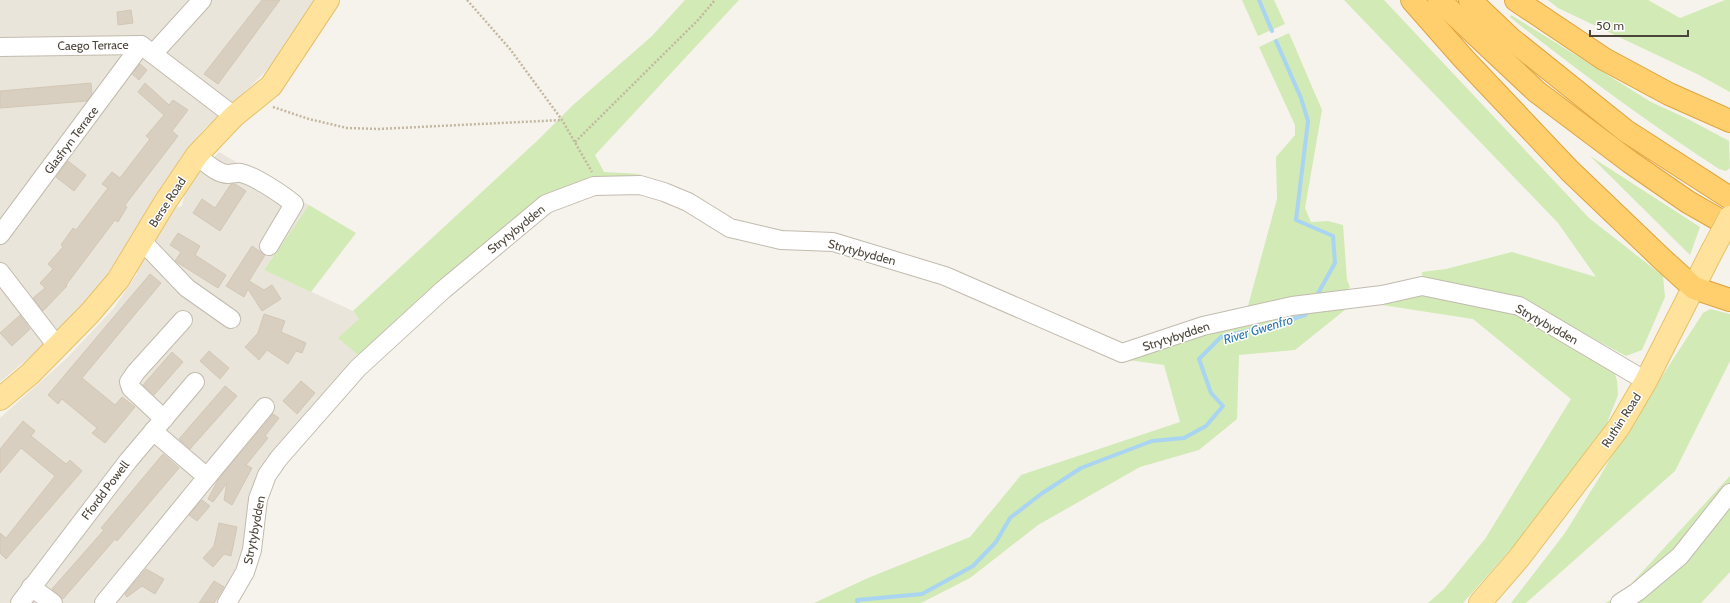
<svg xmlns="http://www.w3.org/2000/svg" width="1730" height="603" viewBox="0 0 1730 603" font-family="Cabin,sans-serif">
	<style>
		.residential { fill: #eae5da }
		.green { fill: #d2eab5 }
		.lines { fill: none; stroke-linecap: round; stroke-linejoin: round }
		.stream { stroke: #a9d4f2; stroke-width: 4 }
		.building { fill: #d8cfc1; stroke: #d3c7b4 }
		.minor-casing { stroke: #c2bbae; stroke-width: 20 }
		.major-casing { stroke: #e6c16a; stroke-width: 24 }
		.highway-casing { stroke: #e0a43c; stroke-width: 24 }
		.path { stroke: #c4b79f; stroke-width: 2.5; stroke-dasharray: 2 2; stroke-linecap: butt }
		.minor { stroke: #fff; stroke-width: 18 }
		.major { stroke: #ffe39c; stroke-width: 22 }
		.highway { stroke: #ffcf6e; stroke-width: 22 }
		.major-bridge-casing { stroke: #e6c16a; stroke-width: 24; stroke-linecap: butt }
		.major-bridge { stroke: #ffe39c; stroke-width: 22 }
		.labels { text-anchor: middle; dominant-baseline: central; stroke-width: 3; stroke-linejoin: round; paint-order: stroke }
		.street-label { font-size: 12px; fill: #4b4439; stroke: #fff }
		.water-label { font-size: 13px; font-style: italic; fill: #2e7ab2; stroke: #fff }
	</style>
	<rect width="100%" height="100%" fill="#f6f3ec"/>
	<g class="residential">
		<path d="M0 0H317L299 30 270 67 236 101 205 128 185 152 106 276 84 302 44 345 0 382Z"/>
		<path d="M219 152 309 205 264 270 353 311 359 319 362 358 261 470 253 485 248 502 246 535 242 557 216 603H0V418L66 359 114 308 137 274 135 264 171 209 182 206 186 187Z"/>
	</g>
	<g class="green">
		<path d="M685 0H739L595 155 604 172 642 174 604 179 531 204 518 222 362 358 338 338 359 319 353 311 538 140 573 105 652 36Z"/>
		<path d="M1242 0H1274L1285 24 1258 36Z"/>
		<path d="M1344 0H1384L1589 218 1663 276 1665 297 1642 350 1626 356 1524 301 1423 281 1422 272 1446 269 1512 252 1596 277 1558 223Z"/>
		<path d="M1548 0H1648L1680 18 1725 0H1730V92L1699 75 1558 8Z"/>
		<path d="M1511 15 1651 102 1688 119 1729 141 1730 168 1726 171 1719 169C1650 124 1585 76 1521 26L1510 17Z"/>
		<path d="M1289 33 1322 110 1305 208 1311 222 1328 221 1343 225 1347 280 1350 287 1343 294 1422 293 1476 307 1518 313 1614 371 1617 381 1618 395 1607 423 1526 532 1463 603H1428L1444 589 1485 539 1571 399 1473 319 1356 301 1295 350 1239 355 1237 419 1199 450 1140 467 1038 525 970 578 921 603H814L868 578 970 537 1021 475 1180 422 1164 365 1128 360 1260 316 1278 319 1298 311 1297 296 1248 306 1277 199 1276 157 1295 135V125L1259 47Z"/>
		<path d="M1590 156 1700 227 1690 255Z"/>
		<path d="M309 205 356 233 311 292 264 270Z"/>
		<path d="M1710 309 1730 314V361L1675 471 1526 603H1511L1565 533 1599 478 1619 443 1703 313Z"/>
		<path d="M1730 476V572L1701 603H1605L1621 595Z"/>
	</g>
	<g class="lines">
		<g class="stream">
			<path d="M1259 0 1272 31"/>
			<path d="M1276 41 1301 98 1308 121 1296 220 1333 236 1335 263 1316 297"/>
			<path d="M858 603 857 600 922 594 973 566 996 542 1010 518 1041 494 1081 468 1152 441 1184 438 1206 426 1223 406 1211 393 1199 359 1221 337 1277 324 1305 315 1309 310"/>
		</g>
	</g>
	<g class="building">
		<path d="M262 0H280L218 84 204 74Z"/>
		<path d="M131 10 133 23 118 25 117 12Z"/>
		<path d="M140 64 147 70 139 80 132 74Z"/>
		<path d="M91 83 92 94 87 101 0 108V91Z"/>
		<path d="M145 83 169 105 173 100 188 110 172 131 178 136 125 205 127 207 118 222 115 220 66 285 67 286 43 311 33 298 45 288 40 283 53 269 48 264 63 247 61 245 73 228 76 230 108 188 102 184 112 172 120 178 150 139 146 136 164 115 138 92Z"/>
		<path d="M68 161 86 175 74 191 56 177Z"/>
		<path d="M231 184H235L246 191 220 231 193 213 202 199 215 208Z"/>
		<path d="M178 233 200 246 195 255 226 275 218 288 175 261 181 252 170 245Z"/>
		<path d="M252 246 265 255 249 281 264 290 272 285 281 299 262 311 248 289 244 297 226 286Z"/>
		<path d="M150 274 161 283 82 378 115 405 122 397 135 407 105 443 92 433 97 428 62 399 58 404 48 395Z"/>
		<path d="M264 314 285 321 281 332 306 343 302 353 296 351 288 364 267 350 259 360 245 347 258 333Z"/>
		<path d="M20 315 30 329 12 346 0 333Z"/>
		<path d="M209 351 229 368 220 379 200 361Z"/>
		<path d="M172 352 183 362 154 395 143 385Z"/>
		<path d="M301 381 315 393 297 414 283 401Z"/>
		<path d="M225 386 237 396 190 449 179 439Z"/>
		<path d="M273 414 279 418 265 436 268 438 246 465 252 468 232 505 224 500 227 483 213 502 208 499 218 480Z"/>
		<path d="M23 421 35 431 31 436 66 464 70 460 82 471 6 559 0 553V533L6 538 55 476 21 448 0 473V449Z"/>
		<path d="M163 454 179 468 117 541 115 539 63 599 52 589 104 530 101 528Z"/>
		<path d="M202 500 210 506 197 521 189 515Z"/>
		<path d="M219 523 237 527 231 556 224 554 213 567 203 558 214 546Z"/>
		<path d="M146 569 164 579 155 594 142 586 127 597 125 594Z"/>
		<path d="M214 581 224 587 214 603H199Z"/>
	</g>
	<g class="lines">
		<defs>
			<g id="minor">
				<path d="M0 47 141 45 234 116"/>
				<path d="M153 54 202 0"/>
				<path d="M197 156C205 162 217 174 228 174 232 174 237 172 241 173 255 176 283 195 294 204L269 246"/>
				<path d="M0 235 141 45"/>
				<path d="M142 241 187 288 231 319"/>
				<path d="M0 272 57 346"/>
				<path d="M164 419 131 388 129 382 136 372 183 320"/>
				<path d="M207 477 265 407"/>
				<path d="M31 587 53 603"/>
				<path d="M20 603 128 461 195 382"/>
				<path d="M104 603 207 477 153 431"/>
				<path d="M227 603 245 572 252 550 258 499 267 475 279 458 358 368 443 290 546 204 594 186 640 185 664 192 688 202 730 228 781 240 833 242 945 276 1122 353 1203 326 1292 306 1382 295 1422 286 1519 306 1646 381"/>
				<path d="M1620 603 1637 592 1680 556 1730 493"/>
			</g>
			<g id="major">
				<path d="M0 399 30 374 90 313 118 280 164 204 197 155 234 116 271 86 328 0"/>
				<path d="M1480 603 1519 558 1619 427 1646 381 1712 251"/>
			</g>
			<g id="highway">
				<path d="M1412 0 1464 59 1570 171 1662 259 1694 288 1730 300"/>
				<path d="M1439 0 1537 92 1630 162 1688 202 1730 226"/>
				<path d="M1470 0 1510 38 1626 131 1730 198"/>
				<path d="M1516 0 1604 59 1669 94 1730 121"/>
			</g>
		</defs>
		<use href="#minor" class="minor-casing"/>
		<use href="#major" class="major-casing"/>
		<use href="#highway" class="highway-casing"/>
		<g class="path">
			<path d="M467 0 510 49 562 120 592 172"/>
			<path d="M273 107 309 119 347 128 378 129 562 120"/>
			<path d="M575 142 698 20 715 0"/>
		</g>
		<use href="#minor" class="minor"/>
		<use href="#major" class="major"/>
		<use href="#highway" class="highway"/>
		<defs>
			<path id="major-bridge" d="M1712 251 1730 217"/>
		</defs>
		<use href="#major-bridge" class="major-bridge-casing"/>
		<use href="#major-bridge" class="major-bridge"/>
	</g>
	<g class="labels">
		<g class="street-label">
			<text transform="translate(93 45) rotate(-1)">Caego Terrace</text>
			<text transform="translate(71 140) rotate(-53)">Glasfryn Terrace</text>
			<text transform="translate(167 202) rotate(-57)">Berse Road</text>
			<text transform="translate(516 229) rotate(-39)">Strytybydden</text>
			<text transform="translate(862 252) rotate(15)">Strytybydden</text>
			<text transform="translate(1547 324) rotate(29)">Strytybydden</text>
			<text transform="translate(1176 336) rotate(-18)">Strytybydden</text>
			<text transform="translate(1621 420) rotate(-57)">Ruthin Road</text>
			<text transform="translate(105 490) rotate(-53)">Ffordd Powell</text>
			<text transform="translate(254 530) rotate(-79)">Strytybydden</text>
		</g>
		<g class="water-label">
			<text transform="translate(1258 329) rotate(-17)">River Gwenfro</text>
		</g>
	</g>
	<path d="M1590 30v6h98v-6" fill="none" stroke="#4b4439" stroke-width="2"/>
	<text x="1596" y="30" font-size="12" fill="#4b4439" stroke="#ffffff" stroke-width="3" paint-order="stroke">50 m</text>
</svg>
